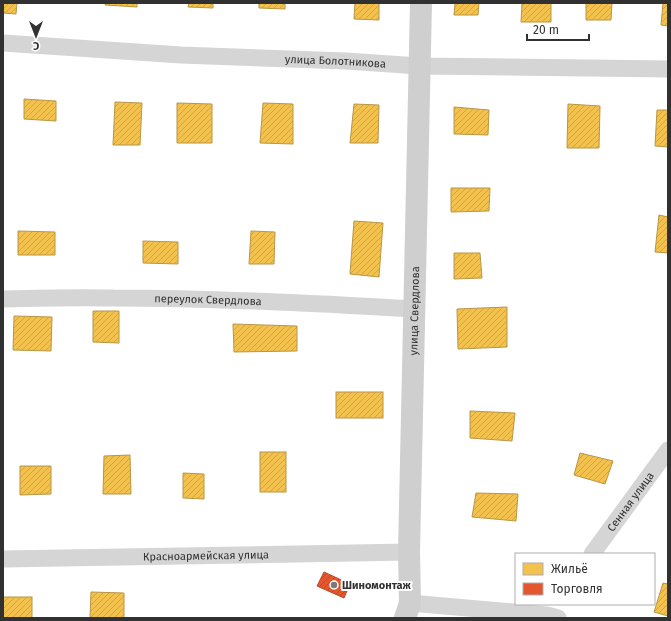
<svg xmlns="http://www.w3.org/2000/svg" width="671" height="621" viewBox="0 0 671 621" font-family="'Fira Sans',sans-serif">
	<style>
		.homes { fill: url(#homes-hatch); stroke: #b89645 }
		.shops { fill: url(#shops-hatch); stroke: #ae4c2f }
		.lines { fill: none; stroke-linecap: round; stroke-linejoin: round }
		.minor { stroke: #d5d5d5; stroke-width: 17 }
		.secondary { stroke: #cfcfcf; stroke-width: 22 }
		.poi-dot { fill: #797979; stroke: #fff; stroke-width: 1.5 }
		.labels { text-anchor: middle; dominant-baseline: central; stroke-width: 4; stroke-linejoin: round; paint-order: stroke }
		.street-label { font-size: 11px; fill: #313131; stroke: #fff }
		.poi-label { font-size: 11px; font-weight: bold; fill: #313131; stroke: #fff; text-anchor: start }
	</style>
	<defs>
		<pattern id="homes-hatch" width="6" height="6" patternUnits="userSpaceOnUse"><rect width="6" height="6" fill="#f2c14e"/><path d="M-1 1l2-2M0 6l6-6M5 7l2-2" fill="none" stroke="#d0a645"/></pattern>
		<pattern id="shops-hatch" width="6" height="6" patternUnits="userSpaceOnUse"><rect width="6" height="6" fill="#e4572e"/><path d="M-1 1l2-2M0 6l6-6M5 7l2-2" fill="none" stroke="#b94928"/></pattern>
	</defs>
	<rect width="100%" height="100%" fill="#fff"/>
	<g class="homes">
		<path d="M3 3H17L16 14 3 13Z"/>
		<path d="M106 3H137V7L105 5Z"/>
		<path d="M189 3H213V8L188 7Z"/>
		<path d="M259 3H285V9L259 8Z"/>
		<path d="M355 3H379V20L354 19Z"/>
		<path d="M455 3H479L478 15H454Z"/>
		<path d="M522 3H551V22H521Z"/>
		<path d="M586 3H612L611 20H586Z"/>
		<path d="M663 3H668V26L661 25Z"/>
		<path d="M24 99 56 101V121L24 119Z"/>
		<path d="M115 102 142 103 140 145H113Z"/>
		<path d="M177 103 212 104V143H177Z"/>
		<path d="M263 103 293 104V144L260 143Z"/>
		<path d="M354 104 379 105 378 143H350Z"/>
		<path d="M568 104 600 106 599 148H567Z"/>
		<path d="M454 107 489 110 488 135 454 134Z"/>
		<path d="M657 110H668V147L655 146Z"/>
		<path d="M451 188H490L489 211 451 212Z"/>
		<path d="M659 215 668 217V253L655 252Z"/>
		<path d="M354 221 383 223 379 277 350 274Z"/>
		<path d="M18 231 55 232V255H18Z"/>
		<path d="M251 231 275 232 274 264H249Z"/>
		<path d="M143 241 178 242V264L143 263Z"/>
		<path d="M454 253H480L482 278 454 279Z"/>
		<path d="M507 307V347L458 349 457 309Z"/>
		<path d="M93 311H119V343L93 342Z"/>
		<path d="M14 316 52 317 51 351 13 350Z"/>
		<path d="M233 324 297 326V351L234 352Z"/>
		<rect x="336" y="392" width="47" height="26"/>
		<path d="M470 411 515 413 512 441 470 438Z"/>
		<rect x="260" y="452" width="26" height="40"/>
		<path d="M580 453 613 461 605 484 574 475Z"/>
		<path d="M130 455 131 494H103L104 456Z"/>
		<path d="M20 466H51V494L20 495Z"/>
		<path d="M183 473 204 474V499L183 498Z"/>
		<path d="M476 493 518 494 516 521 472 517Z"/>
		<path d="M663 583 668 584V616L654 612Z"/>
		<path d="M91 592 124 593V618H90Z"/>
		<rect x="3" y="597" width="29" height="21"/>
	</g>
	<path class="shops" d="M324 572 350 584 344 598 317 586Z"/>
	<g class="lines">
		<g class="minor">
			<path id="s1" d="M3 43 181 55 346 61 419 66 668 69"/>
			<path id="s2" d="M3 299C39 298 76 297 113 298 213 298 313 303 413 309"/>
			<path id="s3" d="M592 554 668 450"/>
			<path id="s4" d="M3 559 409 552"/>
			<path d="M410 603 547 615 558 618"/>
		</g>
		<path class="secondary" id="s5" d="M405 618 410 603 409 552 421 3"/>
	</g>
	<circle class="poi-dot" cx="334" cy="585" r="4"/>
	<g class="labels">
		<g class="street-label">
			<text stroke="none"><textPath href="#s1" startOffset="333">улица Болотникова</textPath></text>
			<text stroke="none"><textPath href="#s2" startOffset="205">переулок Свердлова</textPath></text>
			<text stroke="none"><textPath href="#s5" startOffset="308">улица Свердлова</textPath></text>
			<text stroke="none"><textPath href="#s3" startOffset="65">Сенная улица</textPath></text>
			<text stroke="none"><textPath href="#s4" startOffset="203">Красноармейская улица</textPath></text>
		</g>
		<g class="poi-label">
			<text x="342" y="585">Шиномонтаж</text>
		</g>
	</g>
	<rect width="671" height="621" fill="none" stroke="#313131" stroke-width="8"/>
	<rect x="515" y="553" width="140" height="52" fill="#ffffff" stroke="#adadad"/>
	<rect x="523" y="563" width="20" height="12" fill="#f2c14e" stroke="#adadad"/>
	<text x="551" y="573" font-size="12" fill="#313131">Жильё</text>
	<rect x="523" y="583" width="20" height="12" fill="#e4572e" stroke="#adadad"/>
	<text x="551" y="593" font-size="12" fill="#313131">Торговля</text>
	<g transform="translate(36 36) rotate(180)" stroke="#ffffff" stroke-width="3" paint-order="stroke">
	<path d="M0-3L7 15L0 10L-7 15Z" fill="#313131"/>
	<text y="-6" font-size="11" font-weight="bold" text-anchor="middle" fill="#313131">С</text>
	</g>
	<path d="M527 34v6h62v-6" fill="none" stroke="#313131" stroke-width="2"/>
	<text x="533" y="34" font-size="12" fill="#313131" stroke="#ffffff" stroke-width="3" paint-order="stroke">20 m</text>
</svg>
